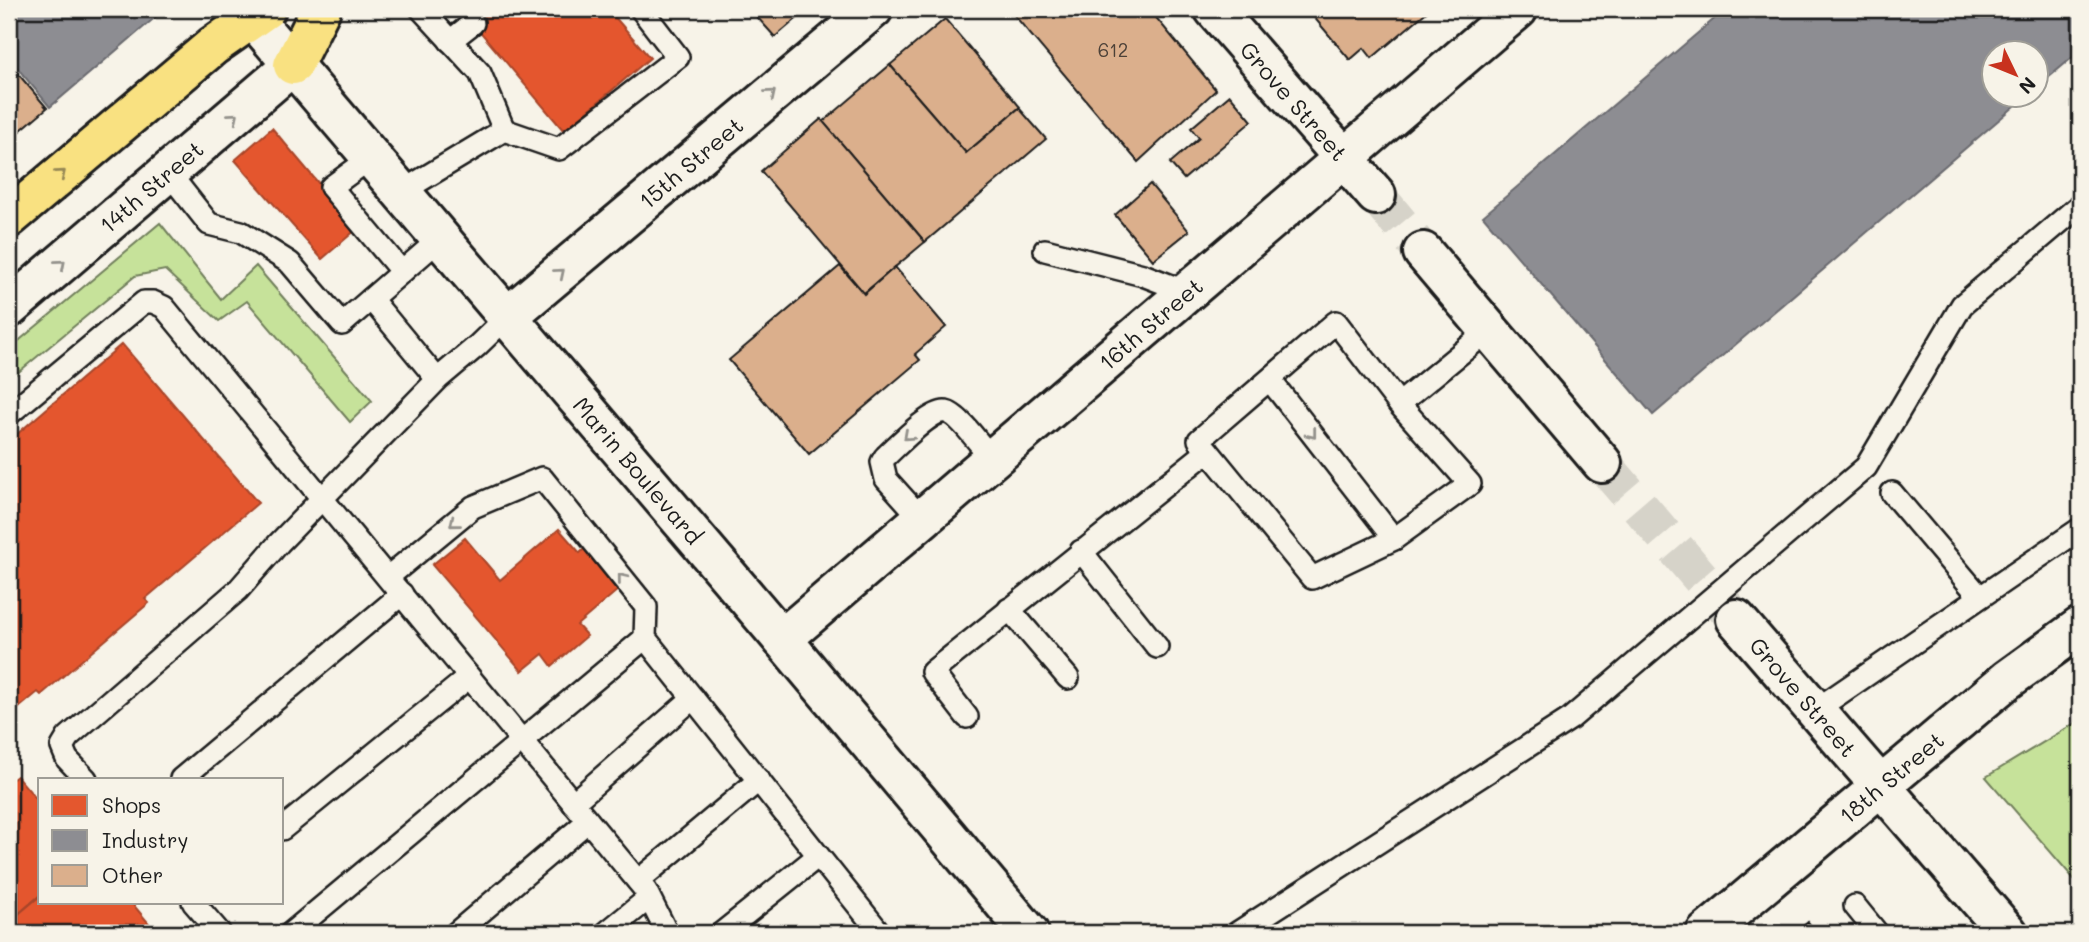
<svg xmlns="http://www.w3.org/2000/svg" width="2089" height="942" viewBox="0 0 2089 942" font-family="Mali,sans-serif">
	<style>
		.green { fill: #c6e29a; stroke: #717f5b; stroke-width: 2 }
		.shops { fill: #e4572e; stroke: #a84529; stroke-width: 2 }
		.industry { fill: #8d8d92; stroke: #6b6b6f; stroke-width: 2 }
		.building { fill: #dbaf8c; stroke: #1c1c1c; stroke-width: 2 }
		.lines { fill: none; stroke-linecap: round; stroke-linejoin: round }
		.secondary-tunnel { stroke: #d6d3c9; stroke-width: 38; stroke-dasharray: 38 19; stroke-linecap: butt }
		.lane-casing { stroke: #1c1c1c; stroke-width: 26 }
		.street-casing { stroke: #1c1c1c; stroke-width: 44 }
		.secondary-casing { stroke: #1c1c1c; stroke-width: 44 }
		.highway-casing { stroke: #1c1c1c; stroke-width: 44 }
		.lane { stroke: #f7f3e8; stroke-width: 21 }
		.street { stroke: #f7f3e8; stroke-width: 38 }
		.secondary { stroke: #f7f3e8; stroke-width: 38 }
		.highway { stroke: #f9e181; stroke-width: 38 }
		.oneway { stroke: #94928c }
		.oneway2 { stroke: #968854 }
		.labels { text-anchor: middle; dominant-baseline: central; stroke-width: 7; stroke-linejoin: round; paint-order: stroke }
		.number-label { font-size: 19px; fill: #4c4138 }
		.street-label { font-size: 23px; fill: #1c1c1c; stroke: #f7f3e8 }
	</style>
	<rect width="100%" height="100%" fill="#f7f3e8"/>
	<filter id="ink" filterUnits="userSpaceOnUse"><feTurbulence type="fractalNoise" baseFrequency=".0143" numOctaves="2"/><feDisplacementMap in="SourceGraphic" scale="14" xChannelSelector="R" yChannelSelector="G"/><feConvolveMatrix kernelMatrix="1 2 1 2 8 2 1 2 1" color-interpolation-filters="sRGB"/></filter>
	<g filter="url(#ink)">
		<g class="green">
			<path d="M160 223 221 299 256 266 372 401 350 422 247 301 219 321 165 270 135 276 9 380V349Z"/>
			<path d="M2080 720V886L1986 777Z"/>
		</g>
		<g class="shops">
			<path d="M461 9H608L650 58 564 131Z"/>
			<path d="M272 128 357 229 322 259 235 160Z"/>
			<path d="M122 344 258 503 145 599 149 603 41 695 38 692 9 716V441Z"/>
			<path d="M559 529 580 553 584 549 618 590 577 625 587 636 552 666 543 654 522 671 432 565 465 538 500 580Z"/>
			<path d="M9 774 13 779 17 776 40 803V895L9 922Z"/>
			<path d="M40 896V902H131L157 933H9V922Z"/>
		</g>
		<g class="industry">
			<path d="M9 9H165L50 107 9 58Z"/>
			<path d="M1726 9H2080V51L2036 88V52H1994V94H2029L1653 415 1483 216Z"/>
		</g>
		<g class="building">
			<path d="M750 9H808L775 37Z"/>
			<path d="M1009 9H1149L1216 90 1138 162Z"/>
			<path d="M1307 9H1430L1372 58 1364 48 1350 60Z"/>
			<path d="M945 19 1020 107 966 153 890 65Z"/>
			<path d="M9 63 47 108 9 140Z"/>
			<path d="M890 65 966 153 1019 108 1046 139 925 242 823 122Z"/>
			<path d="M1230 95 1252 121 1184 179 1170 163 1199 138 1191 128Z"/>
			<path d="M821 119 925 242 864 293 761 171Z"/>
			<path d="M1150 184 1189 231 1153 260 1115 215Z"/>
			<path d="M840 266 864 294 895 267 946 327 915 354 920 360 809 454 729 360Z"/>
			<path d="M1808 922 1817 933H1795Z"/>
		</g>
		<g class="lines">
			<g class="secondary-tunnel">
				<path d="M1376 195 1423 252"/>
				<path d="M1602 463 1736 619"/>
			</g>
			<defs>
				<g id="lane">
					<path d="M421 9 480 73 504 130"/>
					<path d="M450 41 473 23"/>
					<path d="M372 157 331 187 402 272"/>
					<path d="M168 172 209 224 241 232 290 263 342 324 441 238"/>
					<path d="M401 192 504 130 559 149 678 57 641 9"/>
					<path d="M1045 250 1143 275 1187 292"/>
					<path d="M371 299 437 379"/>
					<path d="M1336 322 1399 404 1470 484 1394 539 1312 578 1199 440Z"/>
					<path d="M1270 380 1394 539"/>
					<path d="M1399 404 1489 330"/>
					<path d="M9 414 144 302H153L164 307 646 891 667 933"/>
					<path d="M1892 493 1980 597"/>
					<path d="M922 519 886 479 882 462 885 457C896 447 932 409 946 412 959 414 983 449 992 459"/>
					<path d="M1081 551 1157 647"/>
					<path d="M388 577 473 507 542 478 646 607 645 638 880 933"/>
					<path d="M1009 609 1068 678"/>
					<path d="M1814 711 2080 529"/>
					<path d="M967 717 932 672 1208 451"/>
					<path d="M86 779 67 759 62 747 68 737 238 590 279 543 439 378 477 346 507 317"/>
					<path d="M181 779 402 594"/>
					<path d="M573 803 693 698"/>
					<path d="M282 829 469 677"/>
					<path d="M638 881 759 780"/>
					<path d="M193 902 220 933"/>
					<path d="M1855 906 1877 933"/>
					<path d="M291 933 645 638"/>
					<path d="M456 933 588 821"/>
					<path d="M606 933 649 898"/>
					<path d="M722 933 818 856"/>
					<path d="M1237 933 1570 719 1866 467 1962 305 2080 205"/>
				</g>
				<g id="street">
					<path id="s1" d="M9 308 293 65"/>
					<path id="s2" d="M507 317 873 9"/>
					<path id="s3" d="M782 639 1518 9"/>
				</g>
				<g id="secondary">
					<path id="s4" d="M245 9 782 639 1029 933"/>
					<path id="s5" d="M1214 9 1376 195"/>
					<path d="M1423 252 1602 463"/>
					<path id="s6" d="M1736 619 2008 933"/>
					<path id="s7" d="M1706 933 2007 680 2080 627"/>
				</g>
				<g id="highway">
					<path d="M293 65 321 9"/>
					<path d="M9 218 213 46 266 9"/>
				</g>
			</defs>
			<use href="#lane" class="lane-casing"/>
			<use href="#street" class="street-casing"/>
			<use href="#secondary" class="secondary-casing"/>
			<use href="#highway" class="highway-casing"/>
			<use href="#lane" class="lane"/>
			<use href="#street" class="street"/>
			<use href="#secondary" class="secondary"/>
			<use href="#highway" class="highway"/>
		</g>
		<defs><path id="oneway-chevron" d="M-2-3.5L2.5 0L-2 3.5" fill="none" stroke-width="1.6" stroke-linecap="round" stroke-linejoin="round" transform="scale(1.75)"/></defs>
		<g class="oneway">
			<use href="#oneway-chevron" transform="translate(771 94) rotate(-40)"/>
			<use href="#oneway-chevron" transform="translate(234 117) rotate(-40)"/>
			<use href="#oneway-chevron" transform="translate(61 264) rotate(-41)"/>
			<use href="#oneway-chevron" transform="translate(560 273) rotate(-40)"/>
			<use href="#oneway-chevron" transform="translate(1312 434) rotate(52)"/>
			<use href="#oneway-chevron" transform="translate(908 436) rotate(138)"/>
			<use href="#oneway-chevron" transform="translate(454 523) rotate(141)"/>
			<use href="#oneway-chevron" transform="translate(622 578) rotate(-129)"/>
		</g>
		<use class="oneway2" href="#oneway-chevron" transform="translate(61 174) rotate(-40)"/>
	</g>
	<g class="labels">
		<g class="number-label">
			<text x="1113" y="49">612</text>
		</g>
		<g class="street-label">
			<text stroke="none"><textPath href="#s5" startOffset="122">Grove Street</textPath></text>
			<text stroke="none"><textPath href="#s2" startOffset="240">15th Street</textPath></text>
			<text stroke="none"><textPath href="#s1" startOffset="187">14th Street</textPath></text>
			<text stroke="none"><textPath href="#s3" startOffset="485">16th Street</textPath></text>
			<text stroke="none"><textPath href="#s4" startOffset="606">Marin Boulevard</textPath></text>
			<text stroke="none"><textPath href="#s6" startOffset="103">Grove Street</textPath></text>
			<text stroke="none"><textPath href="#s7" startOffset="242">18th Street</textPath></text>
		</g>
	</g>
	<rect width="2089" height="942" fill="none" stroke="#f7f3e8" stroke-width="35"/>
	<rect x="18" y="18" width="2054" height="907" fill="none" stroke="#1c1c1c" stroke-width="2.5" filter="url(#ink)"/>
	<rect x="38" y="778" width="245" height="126" fill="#f7f3e8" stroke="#9f9d96" stroke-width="2"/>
	<rect x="52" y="795" width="35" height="21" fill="#e4572e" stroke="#9f9d96" stroke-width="2"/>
	<text x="102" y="813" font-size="21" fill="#1c1c1c">Shops</text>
	<rect x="52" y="830" width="35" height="21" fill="#8d8d92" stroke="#9f9d96" stroke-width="2"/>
	<text x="102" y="848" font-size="21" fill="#1c1c1c">Industry</text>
	<rect x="52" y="865" width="35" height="21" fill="#dbaf8c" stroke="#9f9d96" stroke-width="2"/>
	<text x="102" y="883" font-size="21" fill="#1c1c1c">Other</text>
	<g transform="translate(2015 74) rotate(133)"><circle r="33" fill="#f7f3e8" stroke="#9f9d96" stroke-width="2"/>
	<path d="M0-5L12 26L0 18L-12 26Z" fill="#c8321e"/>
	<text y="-10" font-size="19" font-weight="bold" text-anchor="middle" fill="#1c1c1c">N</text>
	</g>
</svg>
